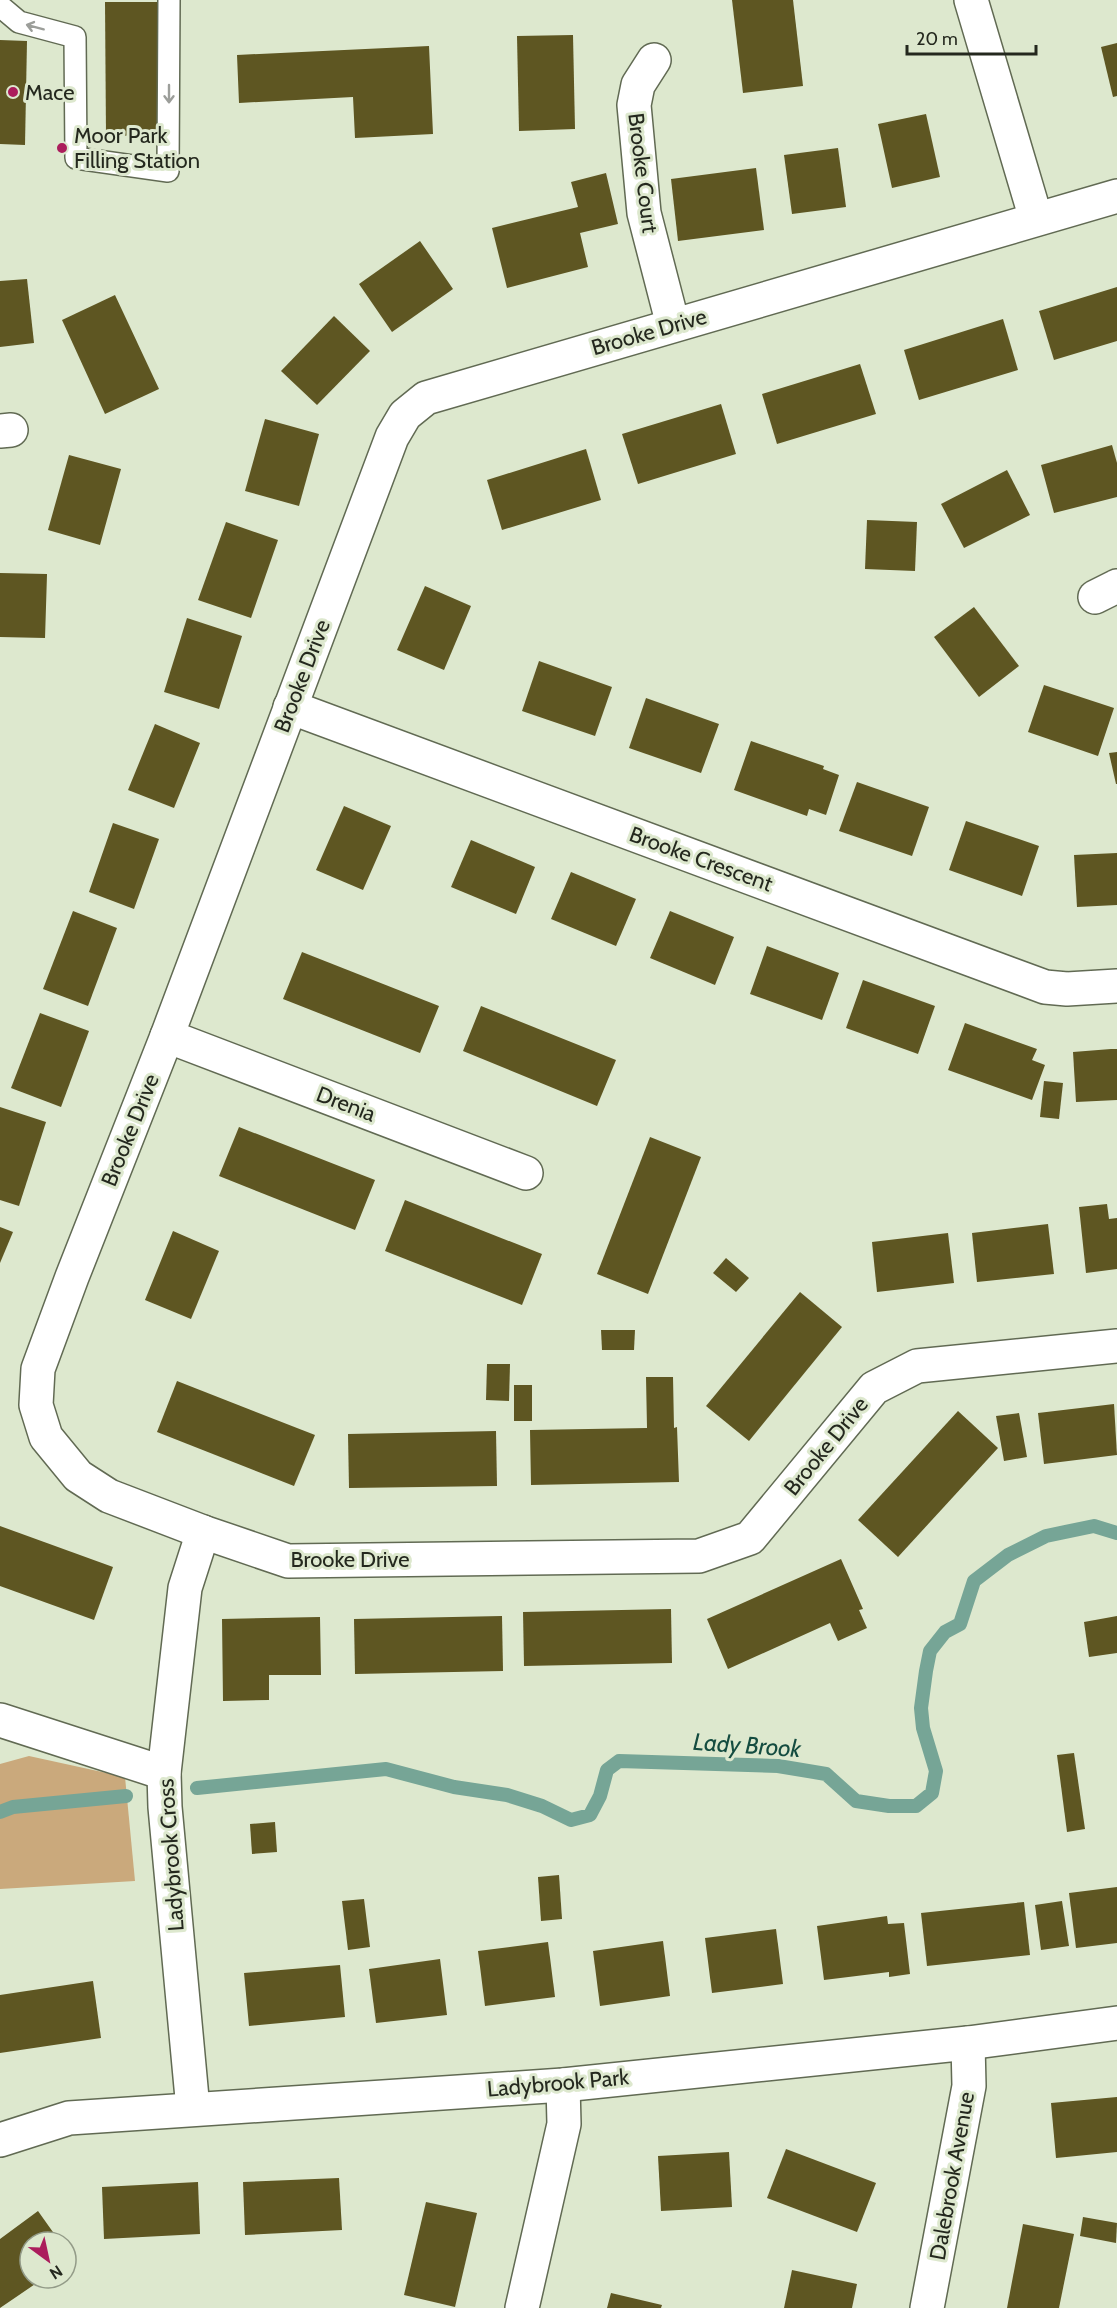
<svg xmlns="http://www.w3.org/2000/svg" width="1117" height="2308" viewBox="0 0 1117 2308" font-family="Cabin,sans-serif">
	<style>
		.forest { fill: #caa97c }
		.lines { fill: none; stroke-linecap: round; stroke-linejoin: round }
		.stream { stroke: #76a596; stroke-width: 14 }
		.building { fill: #5e5622 }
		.lane-casing { stroke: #616a53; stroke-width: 24 }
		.street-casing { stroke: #616a53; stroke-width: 36 }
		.lane { stroke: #fff; stroke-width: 21 }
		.street { stroke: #fff; stroke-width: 33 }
		.oneway { stroke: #9c9e9a }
		.poi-dot { fill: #ab1d5c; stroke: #dde8ce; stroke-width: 2 }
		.labels { text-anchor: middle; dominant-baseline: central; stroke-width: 6; stroke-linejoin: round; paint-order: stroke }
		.poi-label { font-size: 22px; fill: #24281e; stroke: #dde8ce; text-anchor: start }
		.street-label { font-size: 22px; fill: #24281e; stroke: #dde8ce }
		.water-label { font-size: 24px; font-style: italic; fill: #144c40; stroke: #dde8ce }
	</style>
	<rect width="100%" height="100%" fill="#dde8ce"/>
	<path class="forest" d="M29 1756 125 1777 135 1881 0 1889V1764Z"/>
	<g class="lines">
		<g class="stream">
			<path d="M197 1788 386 1769 454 1787 507 1795 542 1806 571 1820 590 1815 600 1796 607 1770 619 1761 778 1766 826 1774 856 1801 889 1806H916L932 1793 936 1771 923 1728 921 1708 926 1671 930 1651 945 1632 960 1624 974 1581 1008 1555 1046 1536 1094 1526 1117 1533"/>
			<path d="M0 1812 13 1807 126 1796"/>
		</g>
	</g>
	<g class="building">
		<path d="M732 0H793L803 86 743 93Z"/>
		<path d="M105 2H161L163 135 106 136Z"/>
		<path d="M573 35 575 129 519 131 517 36Z"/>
		<path d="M0 40 27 41 25 145 0 144Z"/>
		<path d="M1117 43V96L1113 97 1101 47Z"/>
		<path d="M429 46 433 134 355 138 353 97 239 103 237 55Z"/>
		<path d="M926 114 940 177 892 188 878 124Z"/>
		<path d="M838 148 846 207 792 214 784 155Z"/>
		<path d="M756 168 764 230 678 241 671 179Z"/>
		<path d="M606 173 618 224 580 233 588 267 507 288 492 228 578 207 571 182Z"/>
		<path d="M420 241 453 289 392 332 359 284Z"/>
		<path d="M27 279 34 343 0 347V281Z"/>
		<path d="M1117 287V341L1054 360 1039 311Z"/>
		<path d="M115 295 159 389 105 414 62 320Z"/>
		<path d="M334 316 370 351 317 405 281 371Z"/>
		<path d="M1003 319 1018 370 919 400 904 350Z"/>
		<path d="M860 364 876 414 777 444 762 394Z"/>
		<path d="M721 404 736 454 638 484 622 434Z"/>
		<path d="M265 419 319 434 299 506 245 491Z"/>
		<path d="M1112 445 1117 463V497L1054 513 1041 465Z"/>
		<path d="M586 449 601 500 502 530 487 480Z"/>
		<path d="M69 455 121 469 100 545 48 530Z"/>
		<path d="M1007 470 1030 515 964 548 941 504Z"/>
		<path d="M867 520 917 522 915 571 865 569Z"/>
		<path d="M226 522 278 540 251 618 198 600Z"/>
		<path d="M0 573 47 574 45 638 0 637Z"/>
		<path d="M425 586 471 606 444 670 397 650Z"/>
		<path d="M974 607 1019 666 979 697 934 637Z"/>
		<path d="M187 618 242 636 219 709 164 692Z"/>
		<path d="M539 661 612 687 595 736 522 711Z"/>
		<path d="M1044 685 1114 708 1098 756 1028 732Z"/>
		<path d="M646 698 719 724 701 773 629 748Z"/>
		<path d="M155 724 200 743 174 808 128 790Z"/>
		<path d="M751 741 824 766 823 769 839 775 826 815 809 809 807 816 734 790Z"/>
		<path d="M1117 752V784H1116L1109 753Z"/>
		<path d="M857 782 929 807 912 856 839 831Z"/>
		<path d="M344 806 391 826 363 890 316 870Z"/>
		<path d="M966 821 1039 846 1022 896 949 870Z"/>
		<path d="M113 823 159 839 134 909 89 892Z"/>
		<path d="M471 840 535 867 516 914 451 887Z"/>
		<path d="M1117 853V905L1077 907 1074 855Z"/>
		<path d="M571 872 636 899 616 946 551 919Z"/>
		<path d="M73 911 117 928 88 1006 43 989Z"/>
		<path d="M670 911 734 937 715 985 650 958Z"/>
		<path d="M767 946 839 973 822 1020 750 994Z"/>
		<path d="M302 952 439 1006 420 1053 283 999Z"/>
		<path d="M863 980 935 1006 918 1054 846 1028Z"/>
		<path d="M481 1006 616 1060 597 1106 463 1051Z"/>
		<path d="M40 1013 89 1031 61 1107 11 1088Z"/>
		<path d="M965 1023 1037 1049 1032 1060 1045 1065 1032 1100 948 1070Z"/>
		<path d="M1111 1049H1117V1100L1076 1102 1073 1052Z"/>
		<path d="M1044 1081 1063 1083 1059 1119 1040 1117Z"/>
		<path d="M0 1107 46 1122 19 1206 0 1200Z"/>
		<path d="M239 1127 375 1180 355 1230 219 1176Z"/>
		<path d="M650 1137 701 1157 648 1294 597 1274Z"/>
		<path d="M405 1200 542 1254 522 1305 385 1251Z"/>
		<path d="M1107 1204 1109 1219 1117 1218V1269L1086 1273 1079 1207Z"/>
		<path d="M1048 1224 1054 1274 977 1282 972 1233Z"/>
		<path d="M0 1227 13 1232 0 1263Z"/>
		<path d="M173 1231 219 1251 191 1319 145 1300Z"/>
		<path d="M948 1233 954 1283 877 1292 872 1242Z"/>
		<path d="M726 1258 749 1278 736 1292 713 1273Z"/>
		<path d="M800 1292 842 1327 749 1441 706 1406Z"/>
		<path d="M601 1330H635L634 1350H602Z"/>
		<path d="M487 1364H510L509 1401 486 1400Z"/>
		<path d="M646 1377H673L674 1428 677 1427 679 1482 531 1485 530 1430 647 1428Z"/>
		<path d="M177 1381 315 1435 294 1486 157 1432Z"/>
		<rect x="514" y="1385" width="18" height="36"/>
		<path d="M1114 1404 1117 1455 1044 1464 1038 1413Z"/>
		<path d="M958 1411 998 1448 898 1557 858 1520Z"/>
		<path d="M1019 1413 1027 1457 1004 1461 996 1416Z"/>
		<path d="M496 1431 497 1486 349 1488 348 1434Z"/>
		<path d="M0 1526 113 1567 94 1620 0 1586Z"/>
		<path d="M841 1559 863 1609 859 1610 867 1628 838 1641 830 1623 728 1669 707 1619Z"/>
		<path d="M671 1609 672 1663 524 1666 523 1612Z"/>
		<path d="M502 1616 503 1671 355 1674 354 1619Z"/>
		<path d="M1117 1616V1653L1089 1657 1084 1622Z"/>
		<path d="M320 1617 321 1675H269V1700L223 1701 222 1619Z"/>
		<path d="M1074 1753 1085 1829 1067 1832 1057 1755Z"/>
		<path d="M275 1822 277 1852 252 1854 250 1824Z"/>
		<path d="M559 1875 562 1919 541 1921 538 1877Z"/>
		<path d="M1117 1887V1943L1076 1948 1069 1893Z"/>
		<path d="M364 1899 370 1947 348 1950 342 1901Z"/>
		<path d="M1062 1901 1069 1946 1041 1950 1035 1905Z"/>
		<path d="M1024 1902 1030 1955 927 1966 921 1913Z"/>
		<path d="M887 1916 888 1924 904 1923 910 1974 889 1977V1972L824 1980 817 1926Z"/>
		<path d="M776 1929 783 1984 712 1993 705 1938Z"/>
		<path d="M663 1941 670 1996 600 2006 593 1951Z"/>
		<path d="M548 1942 555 1997 485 2006 478 1951Z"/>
		<path d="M440 1959 447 2015 376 2023 369 1969Z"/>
		<path d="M340 1965 345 2017 249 2026 244 1973Z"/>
		<path d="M93 1981 101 2038 0 2053V1995Z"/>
		<path d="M1117 2097V2152L1056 2158 1051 2103Z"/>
		<path d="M786 2149 876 2183 857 2232 767 2198Z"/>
		<path d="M729 2152 732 2207 661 2211 658 2156Z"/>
		<path d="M339 2178 342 2230 245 2235 243 2182Z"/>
		<path d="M198 2182 200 2234 104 2239 102 2187Z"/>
		<path d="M426 2202 477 2213 455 2307 404 2295Z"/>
		<path d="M38 2211 60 2242H30V2278H44L0 2308V2239Z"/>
		<path d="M1083 2217 1117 2223 1116 2243 1080 2236Z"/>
		<path d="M1023 2224 1074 2234 1059 2308H1007Z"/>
		<path d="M792 2270 857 2284 852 2308H784Z"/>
		<path d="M611 2293 662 2305 661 2308H607Z"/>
	</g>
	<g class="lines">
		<defs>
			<path id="lane" d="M0 6 19 22 75 37 76 158 168 171 169 0"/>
			<g id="street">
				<path d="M971 0 1036 219"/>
				<path d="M654 60 638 85 634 105 644 213 673 325"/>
				<path d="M1117 196 426 398 405 415 392 437 167 1036 72 1277 38 1369 36 1405 46 1437 78 1476 109 1496 203 1532 288 1561 699 1556 750 1538 874 1388 917 1366 1117 1346"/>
				<path d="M0 431 11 430"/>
				<path d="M1095 597 1117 586"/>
				<path d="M290 707 1045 987 1067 989 1117 986"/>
				<path d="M167 1036 526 1173"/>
				<path d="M0 1720 164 1773"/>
				<path d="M193 2109 165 1807 164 1773 185 1588 203 1532"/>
				<path d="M0 2140 69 2118 563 2085 968 2043 1117 2023"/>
				<path d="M522 2308 564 2124 563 2085"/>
				<path d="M927 2308 969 2086 968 2043"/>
			</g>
		</defs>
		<use href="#lane" class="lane-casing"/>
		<use href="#street" class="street-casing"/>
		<use href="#lane" class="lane"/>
		<use href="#street" class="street"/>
	</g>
	<defs><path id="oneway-shaft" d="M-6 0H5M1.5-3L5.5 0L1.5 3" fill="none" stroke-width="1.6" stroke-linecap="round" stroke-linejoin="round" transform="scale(1.5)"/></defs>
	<g class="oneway">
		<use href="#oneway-shaft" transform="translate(35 27) rotate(-165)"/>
		<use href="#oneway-shaft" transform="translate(169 94) rotate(90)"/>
	</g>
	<g class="poi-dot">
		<circle cx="13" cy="92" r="6"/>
		<circle cx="62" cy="148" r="6"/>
	</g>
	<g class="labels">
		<g class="poi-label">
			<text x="25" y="92">Mace</text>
			<text x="74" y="135">Moor Park<tspan x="74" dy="25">Filling Station</tspan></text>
		</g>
		<g class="street-label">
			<text transform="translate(643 173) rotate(83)">Brooke Court</text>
			<text transform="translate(649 332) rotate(-16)">Brooke Drive</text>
			<text transform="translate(302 676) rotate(-69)">Brooke Drive</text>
			<text transform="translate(701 859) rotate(20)">Brooke Crescent</text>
			<text transform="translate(346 1104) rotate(21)">Drenia</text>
			<text transform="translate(130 1130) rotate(-68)">Brooke Drive</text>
			<text transform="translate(826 1446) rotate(-51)">Brooke Drive</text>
			<text x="350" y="1559">Brooke Drive</text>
			<text transform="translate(171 1855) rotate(-94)">Ladybrook Cross</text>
			<text transform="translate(558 2083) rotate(-5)">Ladybrook Park</text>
			<text transform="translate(952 2176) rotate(-80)">Dalebrook Avenue</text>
		</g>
		<g class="water-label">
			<text transform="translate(747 1745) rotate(4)">Lady Brook</text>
		</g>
	</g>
	<g transform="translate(48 2260) rotate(147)"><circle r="28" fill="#dde8ce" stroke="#939b88" stroke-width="1.5"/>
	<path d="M0-4.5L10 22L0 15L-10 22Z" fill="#ab1d5c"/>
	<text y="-9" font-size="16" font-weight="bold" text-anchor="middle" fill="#24281e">N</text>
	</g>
	<path d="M907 45v9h129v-9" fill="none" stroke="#24281e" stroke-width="3"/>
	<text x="916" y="45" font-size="18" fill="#24281e" stroke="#dde8ce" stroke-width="4.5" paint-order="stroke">20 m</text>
</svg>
